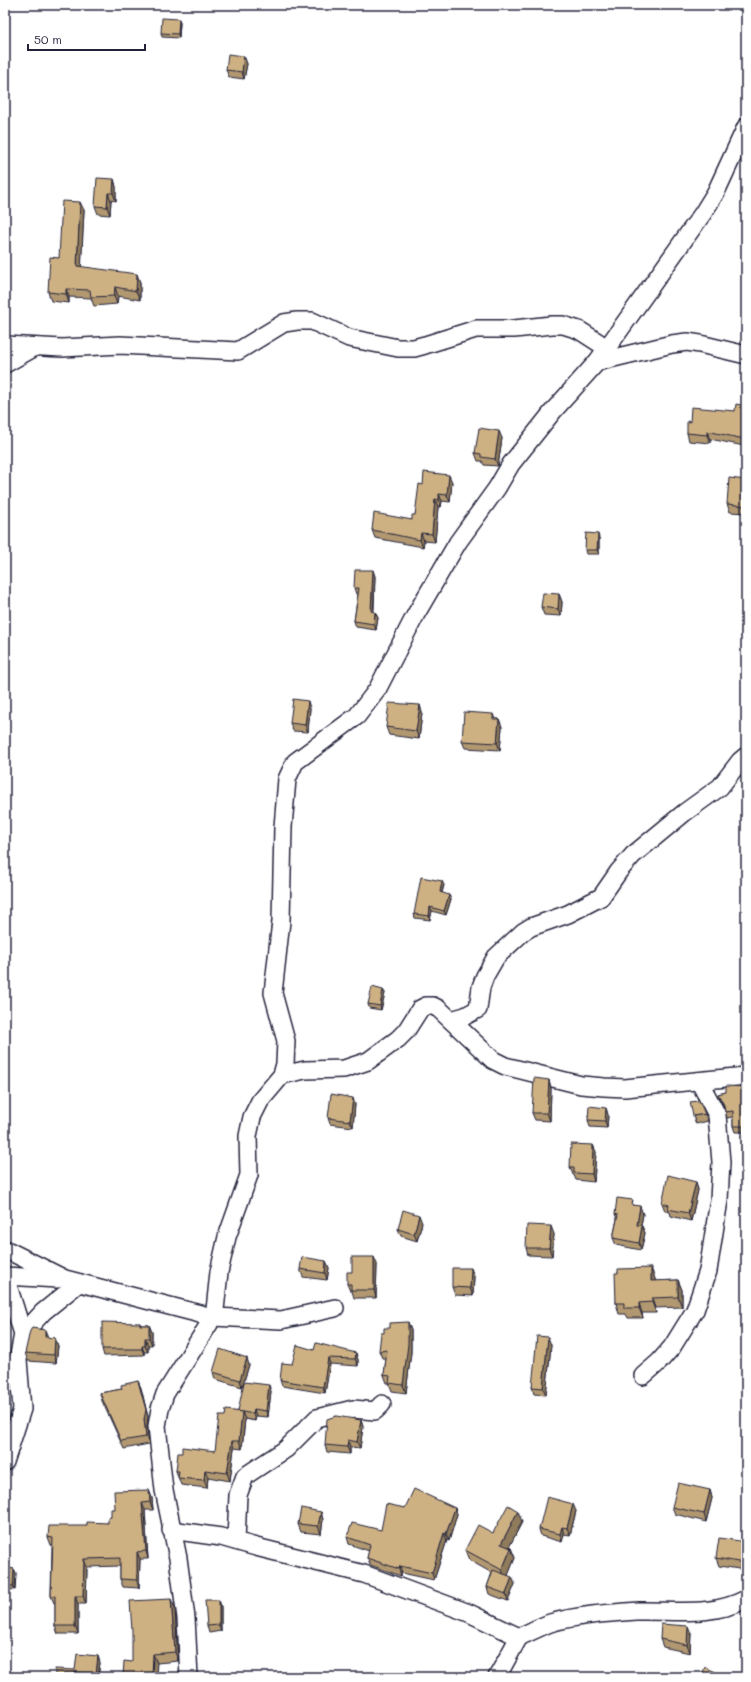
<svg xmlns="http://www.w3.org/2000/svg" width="751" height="1682" viewBox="0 0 751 1682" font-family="Mali,sans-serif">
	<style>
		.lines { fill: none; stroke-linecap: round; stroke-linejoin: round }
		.minor-casing { stroke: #22223b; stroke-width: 20 }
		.minor { stroke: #fff; stroke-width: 17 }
		.wall { fill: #b19871; stroke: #22223b }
		.shaded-wall { fill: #907c5c; stroke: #22223b }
		.building { fill: #ceb183; stroke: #22223b }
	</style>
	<rect width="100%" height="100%" fill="#fff"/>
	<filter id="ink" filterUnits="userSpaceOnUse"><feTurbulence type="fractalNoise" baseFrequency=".025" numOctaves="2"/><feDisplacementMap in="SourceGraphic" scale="8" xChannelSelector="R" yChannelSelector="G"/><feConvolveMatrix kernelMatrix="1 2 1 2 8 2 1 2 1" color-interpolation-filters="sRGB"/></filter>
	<g filter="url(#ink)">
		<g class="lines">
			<defs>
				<g id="minor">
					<path d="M5 345 62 348 120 345 238 351 284 323 297 321H312L349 338 398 348H414L425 345 476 329H514L552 325H563L579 330 607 348"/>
					<path d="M597 362 672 344 687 342 700 344 746 355"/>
					<path d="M5 364 35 347"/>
					<path d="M451 1020 465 1016 478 1009 481 987 485 976 496 957 523 932 531 927 568 914 601 897 619 871 633 855 684 813 720 787 740 761 746 756"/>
					<path d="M282 1075 305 1070 344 1069 368 1061 398 1039 406 1031 420 1009 426 1006H433L439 1009 493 1060 505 1066 581 1085 604 1087 625 1088 746 1076"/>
					<path d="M5 1249 65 1279 212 1317 281 1320 335 1308"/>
					<path d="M5 1276 23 1334"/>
					<path d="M5 1276 58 1279"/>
					<path d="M643 1376 659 1362 672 1347 695 1310 708 1271 719 1200 721 1162 717 1115 699 1081"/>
					<path d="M5 1462 22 1409 18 1360 23 1334 43 1312 79 1283"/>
					<path d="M171 1530 221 1537 256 1547 364 1574 469 1613 519 1637C530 1632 540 1627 550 1623 578 1615 609 1613 638 1611 675 1610 712 1617 746 1599"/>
					<path d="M236 1541 238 1495 245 1476 286 1449 317 1418 353 1409 375 1411 382 1404"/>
					<path d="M189 1677 186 1618 178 1558 164 1490 157 1426 160 1409 165 1394 209 1324 215 1310 219 1272 227 1237 249 1175 248 1136 252 1117 260 1101 282 1075 285 1064 286 1041 273 993 281 921 283 827 287 779 295 762 357 716 377 690 416 614 458 542 497 488 511 464 554 410 597 362 703 213 716 192 746 127"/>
					<path d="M497 1677 519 1637"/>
				</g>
			</defs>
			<use href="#minor" class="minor-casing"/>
			<use href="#minor" class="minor"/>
		</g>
		<g class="wall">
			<path d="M179 19 180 23 179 38 162 37 161 33Z"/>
			<path d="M244 56 247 64 244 79 229 77 226 70Z"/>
			<path d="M114 179 116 187V201L111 200 110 215 98 214 95 206Z"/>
			<path d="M84 210 81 267 140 282V300L118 296 117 304 94 306 91 298 69 297V303L51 301 48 292 59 258Z"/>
			<path d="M746 406V456L744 449V446L710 439V443L689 441 687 433 690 422 735 411Z"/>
			<path d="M502 438 498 466 484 465 482 461H478L475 453Z"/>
			<path d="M746 480V513L730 512 727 504Z"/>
			<path d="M452 482 450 502 442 501 441 507H438L435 542 424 541 423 547 375 538 372 530 412 520 415 515 423 485Z"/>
			<path d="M599 538V554H586L585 550Z"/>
			<path d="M375 576 374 612H375L378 618 376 630 356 627 354 621 358 594H356L354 588Z"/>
			<path d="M559 594 562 602 561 616 544 615 541 607Z"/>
			<path d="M420 705 422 713 419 739 389 735 386 727Z"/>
			<path d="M310 708 308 732 293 731 290 723Z"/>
			<path d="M493 714 495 719H499L502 727 500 750 465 748 462 741Z"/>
			<path d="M444 885 442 893 451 899 446 915 432 911 430 920 415 918 414 914Z"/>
			<path d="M383 990 385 993 381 1010 369 1008 368 1004Z"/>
			<path d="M549 1080 551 1088 550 1121 535 1120 532 1113Z"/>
			<path d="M746 1087V1140H745L743 1134V1132H735L733 1126V1117L727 1118 724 1107 718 1094Z"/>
			<path d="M355 1104 353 1127 330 1124 328 1118Z"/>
			<path d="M606 1108 608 1115 607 1128 590 1127 588 1120Z"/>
			<path d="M705 1114 708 1121 696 1124 693 1116Z"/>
			<path d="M593 1145 596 1152 594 1182 576 1180 574 1175H573L570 1167Z"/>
			<path d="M696 1182 698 1190 691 1221 671 1216 670 1212 665 1211 662 1203Z"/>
			<path d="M634 1205 643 1214 641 1225 645 1233 641 1250 616 1245 613 1238 617 1219 615 1214Z"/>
			<path d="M422 1223 417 1241 401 1236 398 1229Z"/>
			<path d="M554 1234 552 1256 528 1255 526 1248Z"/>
			<path d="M326 1261 329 1268 327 1280 303 1277 300 1269Z"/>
			<path d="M377 1264 376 1298H354L352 1291H350L347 1284 352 1272Z"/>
			<path d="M651 1268 655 1279V1281L678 1280 682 1290V1307L655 1308 656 1313H642L643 1318H628L626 1314H619L616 1303 618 1273Z"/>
			<path d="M474 1276 473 1296 455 1295 452 1287Z"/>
			<path d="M140 1323 141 1325H149L152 1332V1345H148V1352H144V1355L104 1356 102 1349Z"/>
			<path d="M411 1330V1352L406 1393 392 1391 389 1383H387L384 1375 386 1358H382L379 1351Z"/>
			<path d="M48 1338H55L58 1346 56 1363 28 1361 25 1353Z"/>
			<path d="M551 1345 546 1395 534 1394 532 1387Z"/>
			<path d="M314 1350 356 1353 358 1360V1366L330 1364 325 1393 282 1386 280 1380 292 1364Z"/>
			<path d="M249 1365 242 1387 215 1379 213 1372Z"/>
			<path d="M138 1381 141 1388 148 1417 147 1427 149 1444 124 1449 102 1401 100 1393 122 1389Z"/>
			<path d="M271 1391 268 1417 256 1416 255 1421 245 1419 242 1449 234 1448 230 1481 208 1477 207 1488 181 1485 176 1471 182 1453 215 1451 225 1416 238 1411Z"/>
			<path d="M361 1420 363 1427 360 1448 350 1447V1454L327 1452 325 1445Z"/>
			<path d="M149 1490 152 1498 153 1510H145L148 1559H140L139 1588 123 1587 120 1579V1566L87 1567 86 1604H78V1634H58L55 1626V1603H54L51 1596 52 1545H51L48 1537 87 1526 108 1523 115 1509Z"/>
			<path d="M710 1490 712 1498 706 1522 675 1514 672 1507Z"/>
			<path d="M405 1508H455L457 1514 449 1541 447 1540 434 1580 402 1573 401 1576 370 1565 367 1558 369 1551 349 1544 347 1537 381 1530Z"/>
			<path d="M576 1511 570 1535 564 1534 562 1542 541 1536 539 1529Z"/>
			<path d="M321 1512 323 1520 321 1534 301 1532 298 1524Z"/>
			<path d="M522 1522 509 1547 511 1548 515 1558 508 1575 515 1584 508 1601 489 1594 487 1587 492 1573 469 1560 465 1550 493 1533Z"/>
			<path d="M746 1542V1570L719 1566 716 1558Z"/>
			<path d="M5 1568 14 1569 16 1573 15 1590 5 1589Z"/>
			<path d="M219 1600 221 1607V1631L209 1633 207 1626Z"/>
			<path d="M175 1608 178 1661 157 1663 132 1662Z"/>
			<path d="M691 1633 690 1653 663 1647 660 1639Z"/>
			<path d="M98 1656 100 1663 98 1677H55L75 1670Z"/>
		</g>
		<g class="shaded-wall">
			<path d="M179 19 180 23 179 38 178 34Z"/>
			<path d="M244 56 247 64 244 79 242 72Z"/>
			<path d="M114 179 116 187V201L113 193Z"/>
			<path d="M108 193 111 200 110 215 107 207Z"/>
			<path d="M80 202 84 210 81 275 77 266Z"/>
			<path d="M137 274 140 282V300L136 291Z"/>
			<path d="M115 287 118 296 117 304 114 296Z"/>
			<path d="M66 289 69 297V303L66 294Z"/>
			<path d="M499 431 502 438 498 466 495 459Z"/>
			<path d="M707 431 710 439V443L707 435Z"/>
			<path d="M449 475 452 482 450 502 447 495Z"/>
			<path d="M439 494 442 501 441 507 439 500Z"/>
			<path d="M435 499 438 507 435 542 432 534Z"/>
			<path d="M421 533 424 541 423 547 420 540Z"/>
			<path d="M598 534 599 538V554L597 550Z"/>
			<path d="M373 570 375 576 373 617 371 611Z"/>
			<path d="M559 594 562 602 561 616 558 609Z"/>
			<path d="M375 612 378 618 376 630 374 624Z"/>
			<path d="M308 701 310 708 308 732 305 725Z"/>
			<path d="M420 705 422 713 419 739 416 731Z"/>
			<path d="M499 719 502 727 500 750 497 743Z"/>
			<path d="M442 881 444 885 441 896 440 892Z"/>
			<path d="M449 895 451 899 446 915 444 911Z"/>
			<path d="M430 907 432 911 430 920 429 916Z"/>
			<path d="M383 990 385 993 381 1010 380 1006Z"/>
			<path d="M549 1080 551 1088 550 1121 547 1113Z"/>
			<path d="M353 1098 355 1104 353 1127 350 1121Z"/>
			<path d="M606 1108 608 1115 607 1128 605 1121Z"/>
			<path d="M593 1145 596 1152 594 1182 592 1174Z"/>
			<path d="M696 1182 698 1190 691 1221 688 1213Z"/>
			<path d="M640 1206 643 1214 640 1232 637 1225Z"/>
			<path d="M419 1215 422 1223 417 1241 414 1234Z"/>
			<path d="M551 1226 554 1234 552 1256 549 1248Z"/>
			<path d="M642 1226 645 1233 641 1250 639 1243Z"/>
			<path d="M374 1257 377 1264 376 1298 374 1290Z"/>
			<path d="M326 1261 329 1268 327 1280 325 1273Z"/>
			<path d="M471 1268 474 1276 473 1296 470 1288Z"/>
			<path d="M651 1268 655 1279V1291L651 1281Z"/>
			<path d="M678 1280 682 1290V1307L678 1297Z"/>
			<path d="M652 1298 655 1308 656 1313 652 1302Z"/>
			<path d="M639 1303 642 1313 643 1318 639 1308Z"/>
			<path d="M408 1322 411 1330V1352L406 1393 403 1385Z"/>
			<path d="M149 1325 152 1332V1345L149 1338Z"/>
			<path d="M45 1330 48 1337 47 1345 45 1337Z"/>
			<path d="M548 1337 551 1345 546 1395 543 1388Z"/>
			<path d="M55 1338 58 1346 56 1363 54 1355Z"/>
			<path d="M145 1338 148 1345V1352L145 1346Z"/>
			<path d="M142 1346 144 1352V1355L142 1349Z"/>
			<path d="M356 1353 358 1360V1366L355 1359Z"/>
			<path d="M247 1358 249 1365 242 1387 240 1380Z"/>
			<path d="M328 1358 330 1364 325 1393 323 1387Z"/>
			<path d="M138 1381 141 1388 148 1417 147 1427 149 1444 146 1437 144 1419Z"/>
			<path d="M269 1385 271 1391 268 1417 266 1411Z"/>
			<path d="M254 1409 256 1416 255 1421 253 1414Z"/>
			<path d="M242 1412 245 1419 242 1449 239 1441Z"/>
			<path d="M361 1420 363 1427 360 1448 357 1442Z"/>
			<path d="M348 1440 350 1447V1454L347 1447Z"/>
			<path d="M232 1441 234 1448 230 1481 227 1473Z"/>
			<path d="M205 1470 208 1477 207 1488 204 1480Z"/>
			<path d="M149 1490 152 1498 153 1510 150 1502Z"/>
			<path d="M710 1490 712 1498 706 1522 704 1514Z"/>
			<path d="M142 1503 145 1510 148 1559 146 1551Z"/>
			<path d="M573 1504 576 1511 570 1535 567 1528Z"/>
			<path d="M455 1508 457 1514 449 1541 446 1534Z"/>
			<path d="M518 1511 522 1522 505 1555 501 1544Z"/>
			<path d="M321 1512 323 1520 321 1534 318 1526Z"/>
			<path d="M562 1527 564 1534 562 1542 560 1534Z"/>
			<path d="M444 1533 447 1540 434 1580 432 1573Z"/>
			<path d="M511 1548 515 1558 506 1580 502 1570Z"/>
			<path d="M137 1552 140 1559 139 1588 137 1580Z"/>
			<path d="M746 1552V1567L744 1563Z"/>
			<path d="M84 1559 87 1567 86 1604 83 1596Z"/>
			<path d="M400 1566 402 1573 401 1576 399 1569Z"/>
			<path d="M14 1569 16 1573 15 1590 13 1586Z"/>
			<path d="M512 1577 515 1584 508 1601 506 1594Z"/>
			<path d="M75 1596 78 1604V1634L75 1626Z"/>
			<path d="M171 1599 175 1608 178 1661 175 1652Z"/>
			<path d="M219 1600 221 1607V1631L219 1625Z"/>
			<path d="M688 1626 691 1633 690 1653 687 1645Z"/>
			<path d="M153 1654 157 1663 156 1677H152Z"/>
			<path d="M98 1656 100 1663 98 1677H97L96 1674Z"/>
		</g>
		<g class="building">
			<path d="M162 18 179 19 178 34 161 33Z"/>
			<path d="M228 54 244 56 242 72 226 70Z"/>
			<path d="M97 178 114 179 113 193H108L107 207 95 206Z"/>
			<path d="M62 201 80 202 77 266 137 274 136 291 115 287 114 296 91 297 90 290 66 289V294L48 292 50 257 59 258Z"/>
			<path d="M736 404 746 406V449H744V439L707 431V435L687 433V421L690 422 691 407 735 411Z"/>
			<path d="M479 428 499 431 495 459 481 457V454L475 453Z"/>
			<path d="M424 472 449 475 447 495 439 494V500L435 499 432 534 421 533 420 540 372 530 374 513 412 520V515H415L419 484 423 485Z"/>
			<path d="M729 478 746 480V506L727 504Z"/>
			<path d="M586 533 598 534 597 550H585Z"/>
			<path d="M355 570H373L371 611 375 612 374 624 354 621 359 588H354Z"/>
			<path d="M543 593 559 594 558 609 541 607Z"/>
			<path d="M293 699 308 701 305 725 290 723Z"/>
			<path d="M389 703 420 705 416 731 386 727Z"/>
			<path d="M464 712 493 714V719H499L497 743 462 741Z"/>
			<path d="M421 877 442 881 440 892 449 895 444 911 430 907 429 916 414 914Z"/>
			<path d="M372 987 383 990 380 1006 368 1004Z"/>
			<path d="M534 1078 549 1080 547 1113H532Z"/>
			<path d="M726 1086 746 1087V1134H743V1126H733V1111L725 1112 724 1105 718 1094 726 1092Z"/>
			<path d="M331 1094 353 1098 350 1121 328 1118Z"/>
			<path d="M698 1098 705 1114 693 1116 690 1102 698 1101Z"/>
			<path d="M589 1106 606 1108 605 1121 588 1120Z"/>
			<path d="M571 1144 593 1145 592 1174 574 1173V1167H570Z"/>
			<path d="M668 1175 696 1182 688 1213 668 1209 669 1205 662 1203Z"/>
			<path d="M617 1198 633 1200 632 1205 640 1206 637 1225 642 1226 639 1243 613 1238 618 1215 615 1214Z"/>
			<path d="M403 1210 419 1215 414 1234 398 1229Z"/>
			<path d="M527 1225 551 1226 549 1248H526Z"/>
			<path d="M302 1257 326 1261 325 1273 300 1269Z"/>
			<path d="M352 1257H374V1290H351V1284H347V1272H352Z"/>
			<path d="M452 1268H471L470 1288 452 1287Z"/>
			<path d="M651 1268V1281L678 1280V1297L652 1298V1302L639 1303V1308H624V1303H616L615 1273H618V1269Z"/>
			<path d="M102 1322 140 1323V1325H149V1338H145V1346H142V1349H102Z"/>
			<path d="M408 1322V1344L403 1385 389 1383 390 1376 384 1375 387 1350 379 1351 381 1333H384V1328H390V1323Z"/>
			<path d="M32 1328 45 1330V1337L55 1338 54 1355 25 1353 30 1331Z"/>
			<path d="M537 1336 548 1337 543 1388 532 1387Z"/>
			<path d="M316 1343 356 1353 355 1359 328 1358 323 1387 280 1380 282 1363 292 1364 297 1345 314 1350Z"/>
			<path d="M220 1349 247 1358 240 1380 213 1372Z"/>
			<path d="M138 1381 146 1410 144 1419 146 1437 121 1441 100 1393 122 1389 121 1385Z"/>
			<path d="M244 1382 269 1385 266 1411 254 1409 253 1414 238 1411Z"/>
			<path d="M226 1410 242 1412 239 1441H232L227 1473 205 1470 204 1480 178 1478 179 1471H176L178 1453H182V1447L215 1451 219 1416H225Z"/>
			<path d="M336 1416 361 1420 357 1442 348 1440 347 1447 325 1445 327 1419Z"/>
			<path d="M678 1483 710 1490 704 1514 672 1507Z"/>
			<path d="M414 1489 455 1508 446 1534 444 1533 432 1573 400 1566 399 1569 367 1558 370 1545 347 1537 352 1523 381 1530 386 1504 405 1508Z"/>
			<path d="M149 1490 150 1502 142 1503 146 1551 137 1552V1580L120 1579V1558L84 1559 83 1596H75V1626H55V1596H51L53 1538 48 1537 49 1526H87V1522L108 1523V1518L111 1517V1509H115L114 1491Z"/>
			<path d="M547 1497 573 1504 567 1528 562 1527 560 1534 539 1529Z"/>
			<path d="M508 1505 518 1511 501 1544 511 1548 502 1570 465 1550 478 1525 493 1533Z"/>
			<path d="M301 1508 321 1512 318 1526 298 1524Z"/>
			<path d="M719 1538 746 1542V1552L744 1563 716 1558Z"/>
			<path d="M5 1568 14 1569 13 1586H5Z"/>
			<path d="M493 1570 512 1577 506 1594 487 1587Z"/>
			<path d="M171 1599 175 1652 153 1654 152 1677H123L124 1661 132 1662V1631L130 1601Z"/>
			<path d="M205 1600H219V1625L207 1626Z"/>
			<path d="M661 1624 688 1626 687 1645 660 1639Z"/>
			<path d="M77 1654 98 1656 96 1674 75 1672V1677H55V1669L75 1670Z"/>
			<path d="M705 1667 726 1677H701Z"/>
		</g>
	</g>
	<rect width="751" height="1682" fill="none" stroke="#fff" stroke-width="20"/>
	<rect x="10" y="10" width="731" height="1662" fill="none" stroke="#22223b" stroke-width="1.5" filter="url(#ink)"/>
	<path d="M28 44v6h117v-6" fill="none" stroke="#22223b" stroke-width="2"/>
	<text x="34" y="44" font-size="12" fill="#22223b" stroke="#ffffff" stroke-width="3" paint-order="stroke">50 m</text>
</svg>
